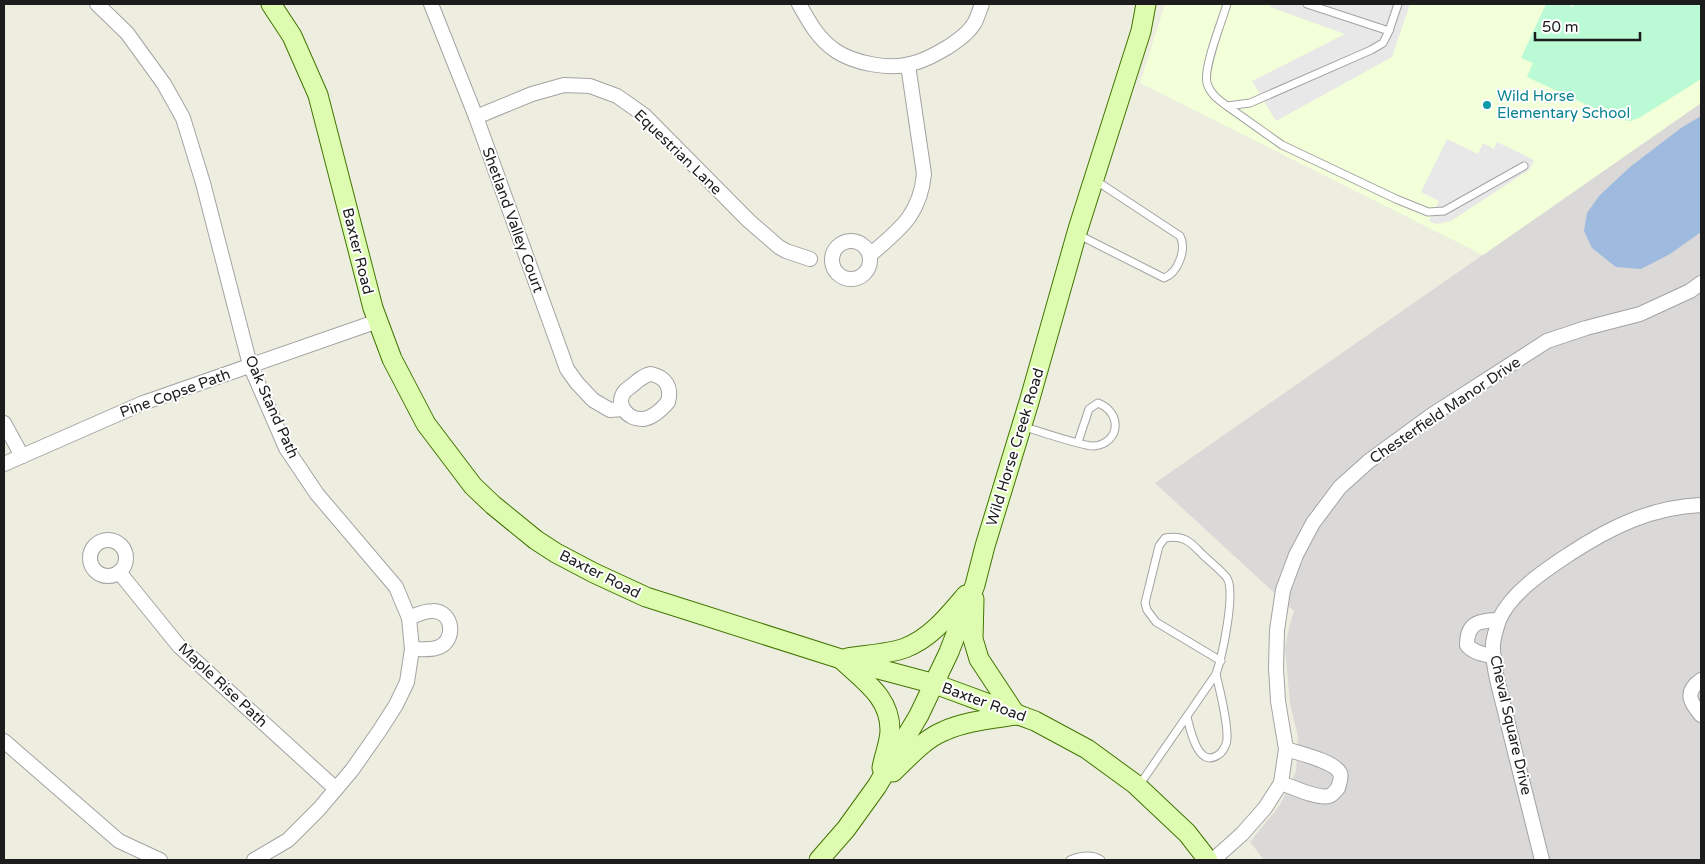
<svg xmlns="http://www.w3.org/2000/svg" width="1705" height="864" viewBox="0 0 1705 864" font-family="'Varela Round',sans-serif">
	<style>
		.residential { fill: #dad9d8 }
		.education { fill: #f2ffd8 }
		.park { fill: #bafbd5 }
		.parking { fill: #e8e8e8 }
		.water { fill: #9ebade }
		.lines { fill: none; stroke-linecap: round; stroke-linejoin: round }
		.lane-casing { stroke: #a3a3a3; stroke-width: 9 }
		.street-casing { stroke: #a3a3a3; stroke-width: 16 }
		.secondary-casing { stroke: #417500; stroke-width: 21 }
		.lane { stroke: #fff; stroke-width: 7 }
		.street { stroke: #fff; stroke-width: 14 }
		.secondary { stroke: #defcb0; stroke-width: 19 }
		.culture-dot { fill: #0f9aa8; stroke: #fff; stroke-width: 2 }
		.labels { text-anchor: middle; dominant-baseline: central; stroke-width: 4; stroke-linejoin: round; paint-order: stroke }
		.culture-label { font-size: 15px; fill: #0d838f; stroke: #fff; text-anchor: start }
		.street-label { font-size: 15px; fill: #1c1c1c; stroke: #fff }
	</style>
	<rect width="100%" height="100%" fill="#eeeee0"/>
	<path class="residential" d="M1701 103V860H1264L1250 842 1280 805 1296 771 1298 737 1290 704 1285 648 1289 627 1294 611 1155 483Z"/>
	<path class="education" d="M1165 4H1701V103L1483 255 1140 83Z"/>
	<path class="park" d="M1546 4H1566L1573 7V4H1701V79L1639 118 1630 121 1618 119 1527 77 1533 63 1521 58Z"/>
	<g class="parking">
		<path d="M1271 4H1410L1392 57 1276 121 1252 81 1345 34 1270 7Z"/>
		<path d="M1447 139 1478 154 1483 143 1494 149 1497 142 1534 160 1530 169 1451 221 1436 224 1429 221 1439 201 1421 192Z"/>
	</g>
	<path class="water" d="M1701 116V232L1670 254 1641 269 1616 267 1592 248 1584 231 1587 213 1599 196 1630 167 1681 128Z"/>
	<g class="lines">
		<defs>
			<g id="lane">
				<path d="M1227 4C1222 21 1203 68 1207 83 1210 94 1219 100 1227 106L1250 103 1371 50 1383 43 1389 31"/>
				<path d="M1307 4 1389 31 1398 4"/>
				<path d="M1227 106 1282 145 1396 199 1428 212 1444 211 1524 166"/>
				<path d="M1077 234 1164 278C1178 273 1187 249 1180 236L1095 180"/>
				<path d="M1022 426C1035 430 1085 447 1094 446 1120 443 1123 413 1098 403L1089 409 1078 442"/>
				<path d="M1187 717C1190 729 1198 769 1218 755 1223 752 1227 744 1227 739 1228 721 1220 692 1216 674"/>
				<path d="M1138 787 1216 674C1222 657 1236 593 1227 578 1223 572 1208 560 1202 554 1190 541 1183 535 1165 538L1159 546 1145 603 1147 610 1156 622 1221 661"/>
				<path d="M1070 860C1080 856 1092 854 1101 860"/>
			</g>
			<g id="street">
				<path d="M97 4 127 33 164 84 183 118 203 183 250 365 286 448 317 494 396 587 409 618 412 649 407 682 396 705 380 730 352 770 319 809 288 840 254 860"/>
				<path d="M431 4 476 117 567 369 577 383 593 400 610 410 623 409"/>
				<path d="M799 4C809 22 818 39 836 51 854 63 889 70 910 64 924 61 936 54 948 47 958 40 969 33 975 22 978 16 980 9 982 4"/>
				<path d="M476 117 532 94 564 85 590 86 617 96 644 115 749 221 779 247 786 251 810 259"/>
				<circle cx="851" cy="260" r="19"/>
				<path d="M870 255C900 229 920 215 924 174L908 65"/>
				<path d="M651 374C666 377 672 388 668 402 662 409 652 418 643 419 628 420 614 404 625 391 628 388 632 386 635 383 640 379 644 375 651 374Z"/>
				<path d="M4 423 22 456"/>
				<path d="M4 464 143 403 378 321"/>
				<circle cx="108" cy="558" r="18"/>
				<path d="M119 572 179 646 336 789"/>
				<path d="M409 618C416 615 424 611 432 611 454 610 457 643 436 648 429 650 420 649 412 649"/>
				<path d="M1494 657C1484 654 1473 653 1467 645 1467 621 1480 621 1499 620"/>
				<path d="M1701 680C1684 692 1690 702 1701 715"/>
				<path d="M4 741 119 841 160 860"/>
				<path d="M1281 783C1292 787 1318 799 1329 796 1333 795 1335 791 1338 788 1339 784 1342 777 1340 773 1334 761 1298 753 1286 749"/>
				<path d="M1213 860 1242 834 1265 808 1281 783 1286 749 1278 701 1276 668 1277 630 1283 590 1296 555 1313 523 1340 487 1369 461 1432 415 1547 341 1586 328 1640 314 1690 291 1701 283"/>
				<path d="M1542 860C1531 815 1519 769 1508 724 1503 701 1492 668 1493 645 1493 638 1497 627 1499 620 1511 592 1547 569 1571 553 1611 527 1652 507 1701 505"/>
			</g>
			<g id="secondary">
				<path d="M271 4 292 36 318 95 373 308 392 359 426 424 473 486 493 505 536 540 556 553 594 573 646 597 841 659 935 684 1035 721 1087 749 1135 784 1187 833 1208 860"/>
				<path d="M974 599 973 639 979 659 1016 715"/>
				<path d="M847 658C864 655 889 654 905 648 931 638 948 616 966 595"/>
				<path d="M842 660C864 681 890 697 890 730 890 742 884 756 882 768"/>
				<path d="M893 772C908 758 924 739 944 731 966 721 992 719 1016 715"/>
				<path d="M819 860 846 829 877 786 919 715 949 652 975 585 985 546 1029 402 1078 229 1141 31 1146 4"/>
			</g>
		</defs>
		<use href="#lane" class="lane-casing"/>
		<use href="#street" class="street-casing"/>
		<use href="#secondary" class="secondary-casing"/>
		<use href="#lane" class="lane"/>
		<use href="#street" class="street"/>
		<use href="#secondary" class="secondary"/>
	</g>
	<circle class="culture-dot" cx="1487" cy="105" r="5"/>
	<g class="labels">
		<g class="culture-label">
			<text x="1497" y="96">Wild Horse<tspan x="1497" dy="17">Elementary School</tspan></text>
		</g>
		<g class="street-label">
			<text transform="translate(678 152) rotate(44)">Equestrian Lane</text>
			<text transform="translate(513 220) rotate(70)">Shetland Valley Court</text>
			<text transform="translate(358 251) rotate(76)">Baxter Road</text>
			<text transform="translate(175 393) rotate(-20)">Pine Copse Path</text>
			<text transform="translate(272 407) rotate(66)">Oak Stand Path</text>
			<text transform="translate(1445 410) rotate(-34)">Chesterfield Manor Drive</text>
			<text transform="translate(1015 447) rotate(-73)">Wild Horse Creek Road</text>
			<text transform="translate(600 574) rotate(27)">Baxter Road</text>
			<text transform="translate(223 685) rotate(43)">Maple Rise Path</text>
			<text transform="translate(984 702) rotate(20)">Baxter Road</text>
			<text transform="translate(1511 725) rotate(77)">Cheval Square Drive</text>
		</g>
	</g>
	<rect width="1705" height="864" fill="none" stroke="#1c1c1c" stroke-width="10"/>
	<path d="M1535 32v8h105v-8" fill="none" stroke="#1c1c1c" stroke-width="2.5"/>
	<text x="1542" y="32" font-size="15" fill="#1c1c1c" stroke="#ffffff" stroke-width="4" paint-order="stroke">50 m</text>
</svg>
